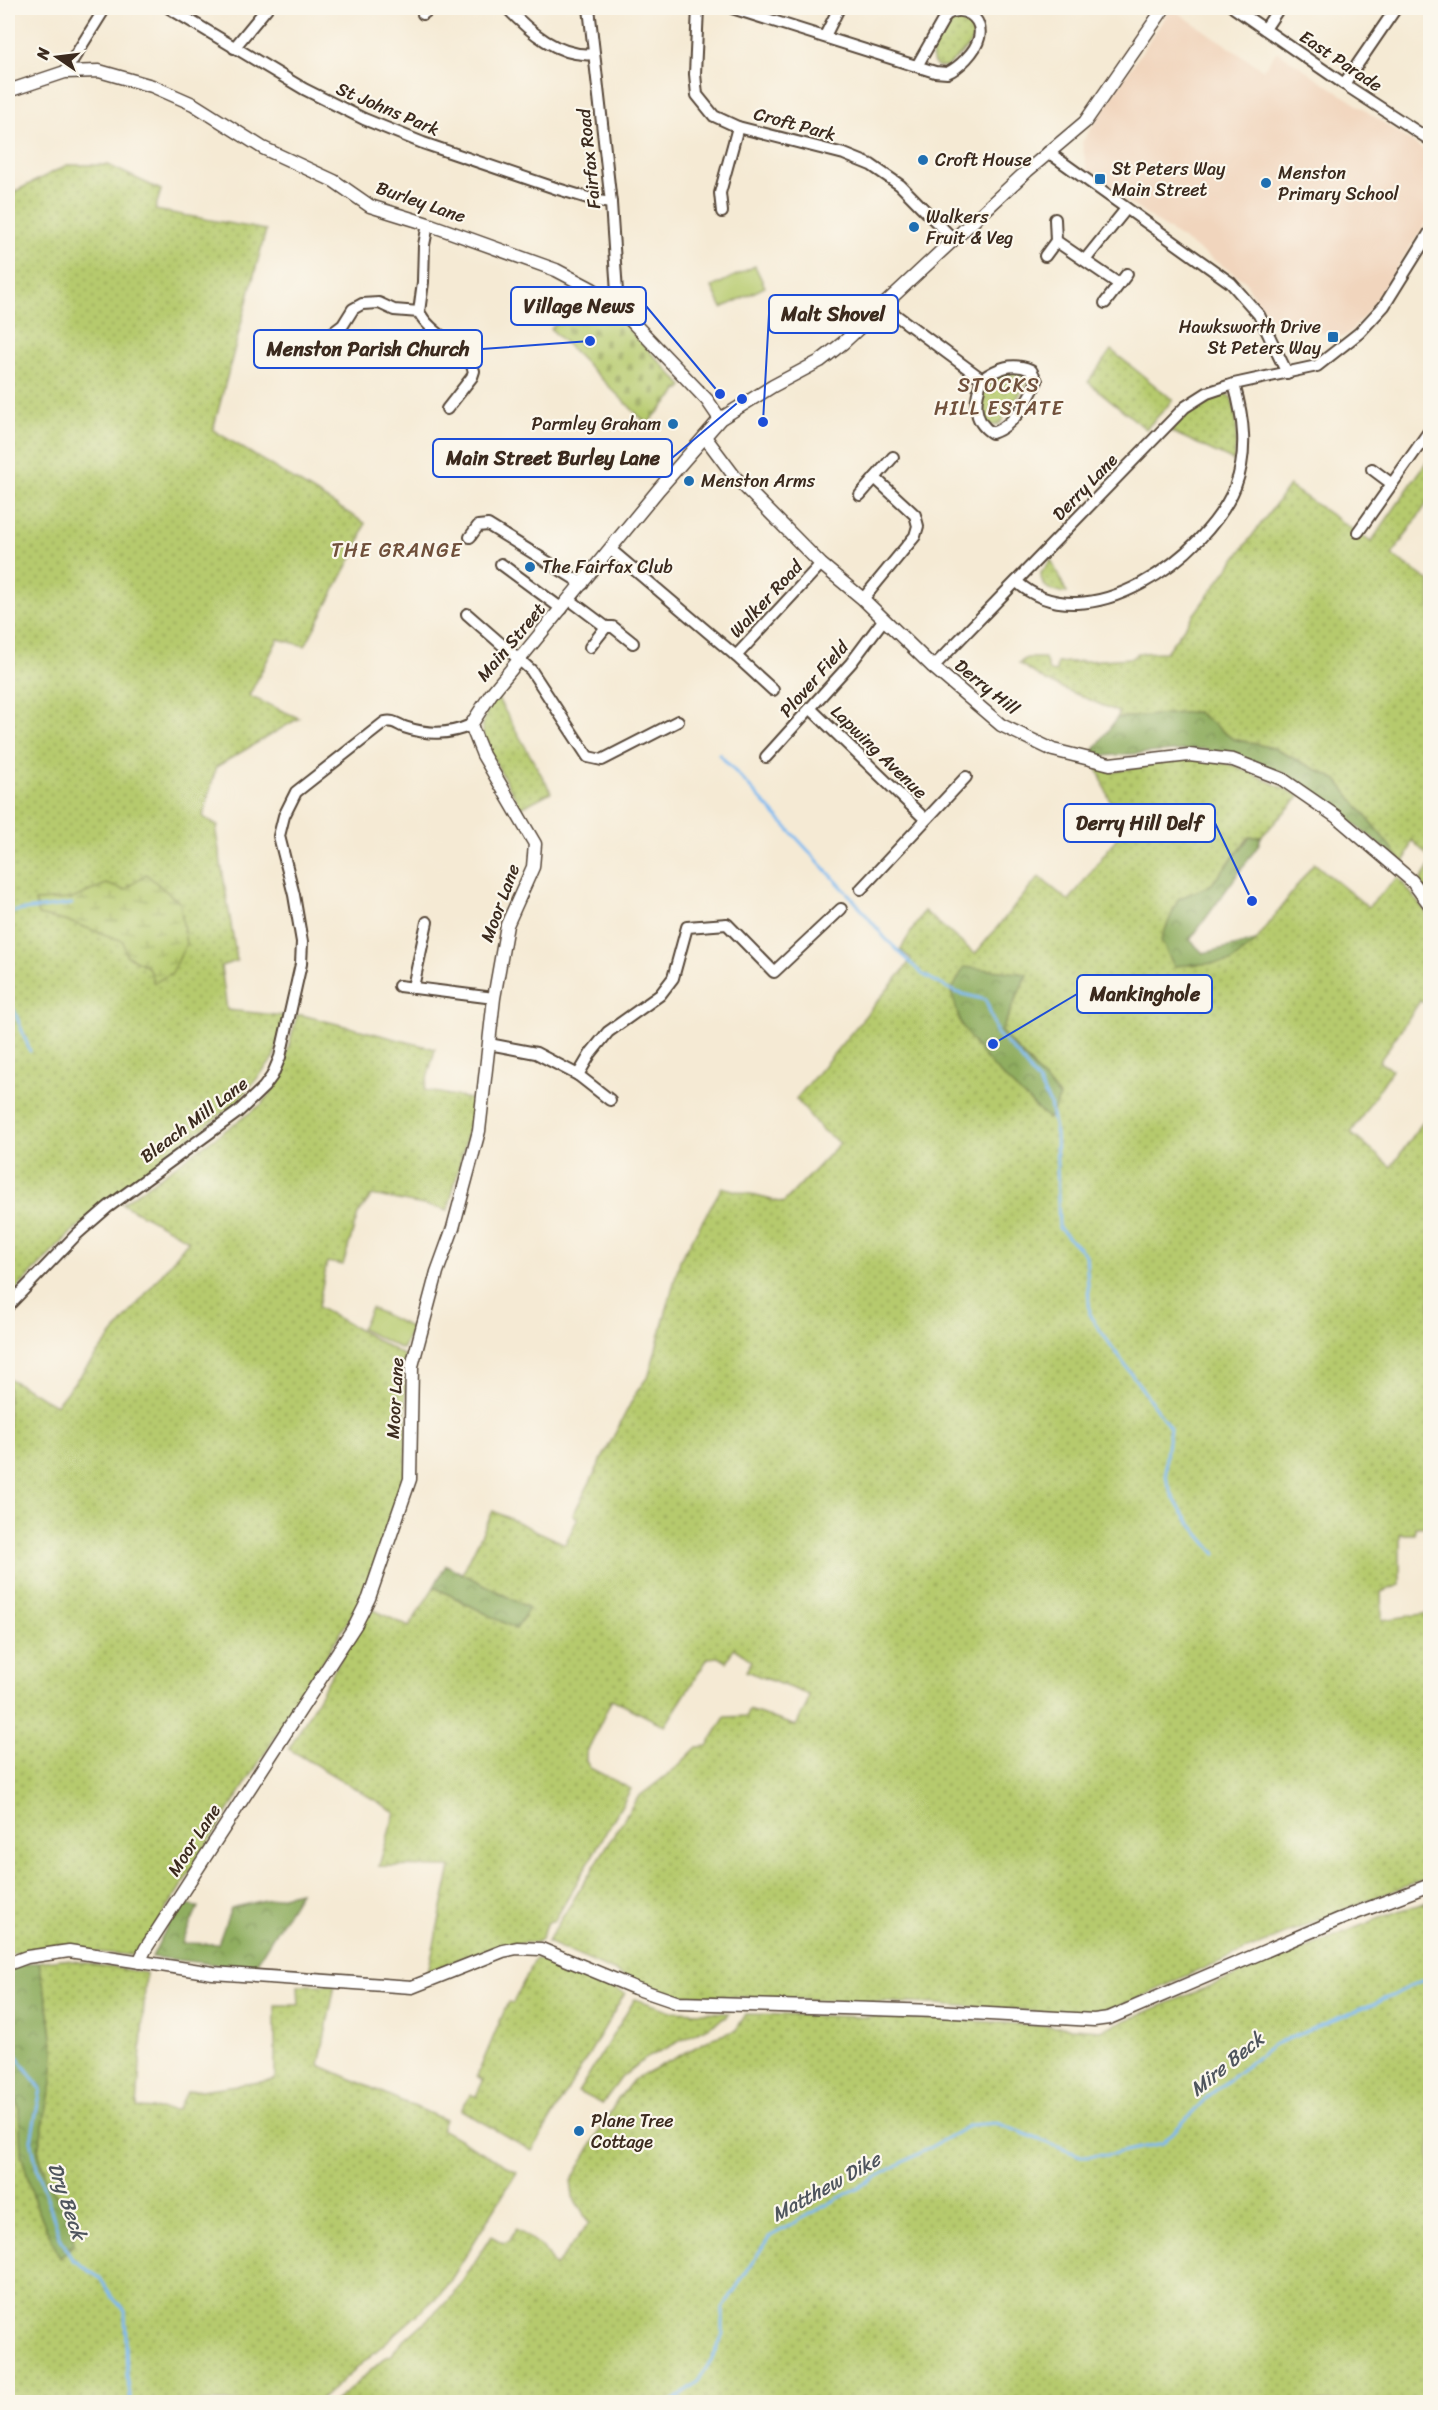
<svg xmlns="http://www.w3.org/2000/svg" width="1438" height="2410" viewBox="0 0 1438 2410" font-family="Sriracha,sans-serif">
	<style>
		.built { fill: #f1d5bd }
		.green { fill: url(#green-dots); stroke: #787a46; stroke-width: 1.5; fill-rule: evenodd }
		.forest { fill: url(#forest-crowns); stroke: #666c3f; stroke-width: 1.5 }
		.wetland { fill: url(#wetland-marsh); stroke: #787a46; stroke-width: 1.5 }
		.cemetery { fill: url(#cemetery-stones); stroke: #787a46; stroke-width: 1.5 }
		.pitch { fill: #b6ca6d; stroke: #787a46; stroke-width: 1.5 }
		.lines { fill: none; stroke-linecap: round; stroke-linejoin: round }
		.stream { stroke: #7ebaf0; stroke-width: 3 }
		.minor-casing { stroke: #574739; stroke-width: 14 }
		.tertiary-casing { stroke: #574739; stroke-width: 15 }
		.minor { stroke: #fff; stroke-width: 10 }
		.tertiary { stroke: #fff; stroke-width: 12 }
		.poi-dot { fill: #1f6fb2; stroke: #fbf7ec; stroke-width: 2 }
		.labels { text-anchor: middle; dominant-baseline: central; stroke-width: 4.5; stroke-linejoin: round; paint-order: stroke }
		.street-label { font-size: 18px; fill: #3b2a1e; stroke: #fbf7ec }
		.poi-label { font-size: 18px; fill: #3b2a1e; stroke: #fbf7ec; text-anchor: start }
		.neighbourhood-label { font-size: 20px; letter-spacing: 1.5px; fill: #70503b; stroke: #fbf7ec }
		.water-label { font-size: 20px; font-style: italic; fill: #4f555d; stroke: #fbf7ec }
		.leader { fill: none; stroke: #1d4ed8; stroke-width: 2 }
		.callout-dot { fill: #1d4ed8; stroke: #fbf7ec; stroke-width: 2 }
		.callout { fill: #fbf7ec; stroke: #1d4ed8; stroke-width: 2 }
		.callout-label { font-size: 20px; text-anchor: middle; font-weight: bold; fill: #3b2a1e }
	</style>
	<defs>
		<pattern id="green-dots" width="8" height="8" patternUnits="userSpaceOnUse" patternTransform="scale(1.5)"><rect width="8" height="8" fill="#b6ca6d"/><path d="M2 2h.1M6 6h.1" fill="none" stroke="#95a459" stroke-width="1.8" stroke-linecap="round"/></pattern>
		<pattern id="forest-crowns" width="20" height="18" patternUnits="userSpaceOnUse" patternTransform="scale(1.5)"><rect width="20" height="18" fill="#90ae60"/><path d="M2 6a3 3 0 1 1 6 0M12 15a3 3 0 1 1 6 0" fill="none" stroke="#778e4f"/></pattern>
		<pattern id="wetland-marsh" width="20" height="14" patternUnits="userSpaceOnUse" patternTransform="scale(1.5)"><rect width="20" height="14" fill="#b6ca6d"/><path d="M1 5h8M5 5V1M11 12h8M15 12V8" fill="none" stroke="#95a459"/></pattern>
		<pattern id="cemetery-stones" width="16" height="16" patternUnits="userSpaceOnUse" patternTransform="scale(1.5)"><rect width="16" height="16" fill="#b6ca6d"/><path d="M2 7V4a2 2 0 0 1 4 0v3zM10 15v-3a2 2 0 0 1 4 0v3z" fill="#95a459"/></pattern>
	</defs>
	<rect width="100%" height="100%" fill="#fbf7ec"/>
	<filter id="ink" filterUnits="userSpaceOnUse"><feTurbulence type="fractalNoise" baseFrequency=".0167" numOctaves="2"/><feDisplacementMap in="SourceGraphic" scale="12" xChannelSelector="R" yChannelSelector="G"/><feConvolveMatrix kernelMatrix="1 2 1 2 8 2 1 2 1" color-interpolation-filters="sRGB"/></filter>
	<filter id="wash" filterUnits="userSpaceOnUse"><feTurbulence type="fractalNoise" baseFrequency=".008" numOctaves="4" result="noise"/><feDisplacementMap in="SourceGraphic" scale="24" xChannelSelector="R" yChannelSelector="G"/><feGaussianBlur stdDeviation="1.35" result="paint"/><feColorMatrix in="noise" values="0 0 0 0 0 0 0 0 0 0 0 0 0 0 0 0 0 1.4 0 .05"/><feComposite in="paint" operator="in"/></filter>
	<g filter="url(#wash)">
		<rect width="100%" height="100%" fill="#f5ead4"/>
		<path class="built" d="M1171 8 1263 70 1277 51 1430 154V217L1370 309 1351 331 1343 337 1268 321 1245 281 1117 195 1087 171 1082 142Z"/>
		<g class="green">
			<path d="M960 15C993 30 962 53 947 67H937C923 53 943 29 952 16Z"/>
			<path d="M67 165H108L161 190 155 210 266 230 213 430 365 523 358 546 305 646 278 639 249 696 299 718 216 767 203 817 218 826 216 832 237 961 221 966 227 1010 284 1016 274 1058 239 1100 73 1231 8 1298V195Z"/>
			<path d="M1111 350 1173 400 1146 429 1088 382Z"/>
			<path d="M1023 370 1028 375V383L1004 416C1003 424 993 429 986 422 982 418 981 410 981 404 984 375 995 371 1023 370Z"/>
			<path d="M1223 393 1231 397C1239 418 1237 439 1234 461L1170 431C1186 415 1200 399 1223 393Z"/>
			<path d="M1428 460 1430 462V499L1392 555 1430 582V858L1412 840 1404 864 1337 780 1273 748 1233 739 1197 712 1117 718 1120 713 1046 681 1019 663 1027 658H1045L1049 671 1056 672 1057 663 1132 658 1138 653 1166 652 1289 486 1371 542Z"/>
			<path d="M1051 560 1067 593C1053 592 1040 589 1041 573Z"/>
			<path d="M497 697 551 792 521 808 485 744C479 725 485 711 497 697Z"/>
			<path d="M1189 755 1236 766 1300 796 1261 837H1249L1211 885 1178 899 1174 966 1231 961 1256 941 1314 863 1368 907 1398 877 1426 912V919L1430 920V1004L1420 1001 1379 1062 1392 1070 1351 1133 1391 1167 1430 1112V1526L1415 1527V1534H1400V1585L1381 1592 1382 1620 1430 1613V1878C1349 1905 1272 1940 1193 1973 1154 1990 1121 2011 1078 2015L937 2004 678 1995 650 1987 547 1942 637 1798 677 1767 697 1747 707 1746 725 1717 747 1716 749 1710 796 1726 807 1704 809 1695 746 1671 752 1661 734 1648 726 1662 718 1657 708 1658 665 1726 612 1699 586 1754V1761L590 1768 631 1789 562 1908 555 1920 548 1922 541 1939 537 1942C493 1944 468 1955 428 1972L451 1867 379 1866 395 1812 289 1749 370 1608 409 1627 434 1587 516 1629 529 1608 462 1574 493 1511 565 1544 578 1518 573 1515 636 1393 649 1375 680 1260 722 1187 783 1203 840 1143 822 1130 796 1099 906 967 911 959 900 950 924 911 975 954 1039 877 1069 901 1122 831 1097 768 1115 772ZM1027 975 1001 1032 1035 1068 961 1025 957 1006 951 992Z"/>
			<path d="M1430 865V900L1418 885Z"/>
			<path d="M297 1015H302L435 1049 424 1090 476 1100 448 1210 372 1195 358 1214 343 1265 327 1262 318 1307 405 1356 407 1485 360 1602 139 1953 128 1955 67 1949 61 1944 50 1945 47 1950 8 1954V1378L56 1405 189 1240 122 1204 262 1104 277 1084 285 1061Z"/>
			<path d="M1430 1901V2402H335L385 2358 392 2355 396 2348 454 2295 491 2236 503 2243 509 2241 516 2229 543 2248 555 2267 589 2223 573 2197 571 2181 618 2099 633 2080 711 2039 736 2030 746 2014 948 2019 1101 2030 1390 1914Z"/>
			<path d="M61 1959 146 1973 137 2108 177 2110 186 2092 275 2080V2005H299L298 1985H335L319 2065 445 2120 441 2129 517 2172 449 2283 435 2299 318 2402H8V2083L19 2108 21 2153 35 2203 60 2257 70 2218 45 2177 38 2149 54 2054 49 2013 39 1962Z"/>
			<path d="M535 1959 552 1961 625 1993 532 2151 461 2110 470 2095 476 2096 483 2081 477 2076 508 2002 513 2003Z"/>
			<path d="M635 1999 672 2011 729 2013 725 2018 645 2059 621 2078 602 2104 578 2092Z"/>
		</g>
		<g class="forest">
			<path d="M1197 712 1233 739 1273 748 1337 780 1404 864 1320 797 1286 774 1256 762 1203 749 1089 757 1117 718Z"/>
			<path d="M1250 837H1261L1258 846 1190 940 1203 953 1256 941 1231 962 1174 966 1161 940 1178 899 1211 885Z"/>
			<path d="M964 967 1027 974 1001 1032 1060 1097 1049 1119C1019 1091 984 1064 963 1027 957 1017 956 1003 951 992Z"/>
			<path d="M446 1565 529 1608 516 1629 434 1587Z"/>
			<path d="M300 1892 253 1969 152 1957 178 1904 198 1907 182 1943 218 1944 231 1908Z"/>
			<path d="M39 1962 49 2013 54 2054 52 2083 38 2150 45 2177 70 2218 74 2244 60 2258 35 2203 21 2153 19 2108 8 2083V1971L23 1964Z"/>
		</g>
		<path class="wetland" d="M146 874 180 903 186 944 172 973 154 983 148 967 126 955 123 941 73 923 38 915 35 901 72 899 106 884 125 890Z"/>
		<path class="cemetery" d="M586 293 609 309 683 386 647 424 551 329Z"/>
		<g class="pitch">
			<path d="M755 266 765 287 722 308 712 287Z"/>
			<path d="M371 1308 412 1328 402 1349 361 1329Z"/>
		</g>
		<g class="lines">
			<g class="stream">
				<path d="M719 754 853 899 885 938 922 974 955 992 986 1000 997 1034 1018 1055 1039 1083 1050 1104 1056 1135 1059 1228 1086 1255 1090 1316 1170 1428C1168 1445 1162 1467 1168 1484 1177 1511 1198 1533 1216 1554"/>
				<path d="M8 912 72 904"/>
				<path d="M8 1006 14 1010 30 1051"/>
				<path d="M8 2032 18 2058 41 2089 31 2140 37 2168 60 2237 72 2259 100 2278 113 2298 125 2311 127 2376 131 2402"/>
				<path d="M671 2402 697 2383 716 2352 723 2333V2308L769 2237 970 2125 997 2123 1081 2156 1107 2155 1163 2143 1207 2097 1273 2045 1392 1996 1430 1976"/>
			</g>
		</g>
	</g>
	<g filter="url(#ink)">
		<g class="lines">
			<defs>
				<g id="minor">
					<path d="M169 8 304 89 364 119 423 143 558 189 598 201 611 203"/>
					<path d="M507 8C529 31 559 58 594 54"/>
					<path d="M589 8 611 203 618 307"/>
					<path d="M698 8 695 74 697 95 714 116 738 127 844 154 871 165 900 185 953 239"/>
					<path d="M732 8 935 72 947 73C959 68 976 51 979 38 984 17 962 4 946 15L917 66"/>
					<path d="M1234 8 1344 84 1430 140"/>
					<path d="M423 14 431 8"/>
					<path d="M1265 29 1279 8"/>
					<path d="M825 36 839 8"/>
					<path d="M234 48 267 8"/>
					<path d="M65 72 105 8"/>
					<path d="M1344 84 1396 8"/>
					<path d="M1048 152 1231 283 1259 315 1287 373"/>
					<path d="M722 212 720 193 738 127"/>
					<path d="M1055 219 1056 241 1119 284"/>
					<path d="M428 224 424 245 423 282 419 312C432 337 466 346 474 371L472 377 447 409"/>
					<path d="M1045 256 1056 241"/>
					<path d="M1085 260 1126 209"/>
					<path d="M1105 303 1127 274"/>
					<path d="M885 304 893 313 982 379C998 368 1012 362 1031 370L1037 381C1028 401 1014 426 992 433 971 420 975 399 982 379"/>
					<path d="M327 341 331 334 343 325 353 309 362 304 379 303 394 310 419 312"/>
					<path d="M1372 469 1392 484"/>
					<path d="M860 495 893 457"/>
					<path d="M1358 532 1430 430"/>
					<path d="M470 537 478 526 488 525 583 584"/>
					<path d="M610 549 736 656 773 690"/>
					<path d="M501 564 562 609"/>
					<path d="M1017 582C1086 644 1207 556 1235 487 1248 453 1244 419 1234 384"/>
					<path d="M863 599 915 536 918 526 915 515 875 478"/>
					<path d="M570 600 606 627H613L633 643"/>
					<path d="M467 614 531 670 588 757 602 760 678 721"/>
					<path d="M590 647 606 627"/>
					<path d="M736 656 821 564"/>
					<path d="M933 667 1185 407 1207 393 1234 384 1317 366 1359 333 1384 306 1430 232"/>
					<path d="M811 709 925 819"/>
					<path d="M766 757 851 663 884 619"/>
					<path d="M861 889 966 777"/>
					<path d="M399 986 494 998"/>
					<path d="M413 987 427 922"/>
					<path d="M489 1044 536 1053 578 1075 591 1053 608 1032 660 995 673 978 687 927 727 924 774 972 841 909"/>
					<path d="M578 1075 610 1100"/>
					<path d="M8 1306 77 1234 108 1207 238 1112 264 1087 272 1076 280 1057 301 964 302 942 294 895 279 836 284 816 296 792 385 722C393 720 397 724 404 727 428 735 448 735 471 725"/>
				</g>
				<g id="tertiary">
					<path d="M8 91 65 72 99 71 152 86 193 104 263 148 334 181 370 206 428 224 556 270 592 289 618 307 707 400 720 419"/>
					<path d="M705 437 735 477 821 564 863 599 933 667 1001 725 1053 750 1110 764 1189 755 1233 760 1282 779 1337 817 1412 881 1430 905"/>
					<path d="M139 1962 146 1948 356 1624 369 1598 410 1479 412 1366 437 1272 453 1228 479 1131 494 998 507 925 533 867 535 844 483 755 471 725 491 694 659 489 720 419 773 386 820 361 843 343 1027 171 1085 122 1164 8"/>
					<path d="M8 1964 27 1957 69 1951 213 1973 412 1987 503 1951 517 1948 541 1949 635 1988 679 2003 936 2011 1094 2020 1109 2018 1340 1919 1430 1885"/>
				</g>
			</defs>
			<use href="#minor" class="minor-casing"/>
			<use href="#tertiary" class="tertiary-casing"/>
			<use href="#minor" class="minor"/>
			<use href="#tertiary" class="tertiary"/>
		</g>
	</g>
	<g class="poi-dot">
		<circle cx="923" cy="160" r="6"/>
		<rect x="1094" y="173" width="12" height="12" rx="3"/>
		<circle cx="1266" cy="183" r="6"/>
		<circle cx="914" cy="227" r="6"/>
		<rect x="1327" y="331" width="12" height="12" rx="3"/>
		<circle cx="673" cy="424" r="6"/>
		<circle cx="689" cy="481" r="6"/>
		<circle cx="530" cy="567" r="6"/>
		<circle cx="579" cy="2131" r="6"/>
	</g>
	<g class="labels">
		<g class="street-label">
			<text transform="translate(1341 61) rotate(34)">East Parade</text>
			<text transform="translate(388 109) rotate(23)">St Johns Park</text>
			<text transform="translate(795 124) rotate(15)">Croft Park</text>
			<text transform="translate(589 159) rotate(-96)">Fairfax Road</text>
			<text transform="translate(421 202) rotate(19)">Burley Lane</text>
			<text transform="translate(1085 487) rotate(-46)">Derry Lane</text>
			<text transform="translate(766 599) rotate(-47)">Walker Road</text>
			<text transform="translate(511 642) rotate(-50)">Main Street</text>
			<text transform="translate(814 679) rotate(-49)">Plover Field</text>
			<text transform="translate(987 687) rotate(39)">Derry Hill</text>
			<text transform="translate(879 752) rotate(44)">Lapwing Avenue</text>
			<text transform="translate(500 903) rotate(-70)">Moor Lane</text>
			<text transform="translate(194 1120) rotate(-37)">Bleach Mill Lane</text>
			<text transform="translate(395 1398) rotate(-87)">Moor Lane</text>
			<text transform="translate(194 1840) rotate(-57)">Moor Lane</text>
		</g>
		<g class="poi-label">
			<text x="935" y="160">Croft House</text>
			<text x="1112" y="169">St Peters Way<tspan x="1112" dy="21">Main Street</tspan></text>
			<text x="1278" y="173">Menston<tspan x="1278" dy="21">Primary School</tspan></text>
			<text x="926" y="217">Walkers<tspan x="926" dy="21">Fruit &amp; Veg</tspan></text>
			<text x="1321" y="327" text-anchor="end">Hawksworth Drive<tspan x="1321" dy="21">St Peters Way</tspan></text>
			<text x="661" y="424" text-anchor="end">Parmley Graham</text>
			<text x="701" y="481">Menston Arms</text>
			<text x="542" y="567">The Fairfax Club</text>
			<text x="591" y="2121">Plane Tree<tspan x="591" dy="21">Cottage</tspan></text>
		</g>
		<g class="neighbourhood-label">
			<text x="999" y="385">STOCKS<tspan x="999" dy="23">HILL ESTATE</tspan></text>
			<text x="397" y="550">THE GRANGE</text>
		</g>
		<g class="water-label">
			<text transform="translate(1227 2064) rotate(-39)">Mire Beck</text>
			<text transform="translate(826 2187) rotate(-29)">Matthew Dike</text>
			<text transform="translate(67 2201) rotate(71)">Dry Beck</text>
		</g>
	</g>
	<path class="leader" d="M720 394L646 306M763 422L769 314M590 341L482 349M742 399L672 458M1252 901L1215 823M993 1044L1077 994"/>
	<g class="callout-dot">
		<circle cx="720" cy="394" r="6"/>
		<circle cx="763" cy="422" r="6"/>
		<circle cx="590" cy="341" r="6"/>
		<circle cx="742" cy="399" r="6"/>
		<circle cx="1252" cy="901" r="6"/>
		<circle cx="993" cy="1044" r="6"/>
	</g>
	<g class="callout">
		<rect x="511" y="287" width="135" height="38" rx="6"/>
		<rect x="769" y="295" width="129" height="38" rx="6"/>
		<rect x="254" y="330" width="228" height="38" rx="6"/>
		<rect x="433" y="439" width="239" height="38" rx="6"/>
		<rect x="1064" y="804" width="151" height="38" rx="6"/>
		<rect x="1077" y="975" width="135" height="38" rx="6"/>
	</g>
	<g class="callout-label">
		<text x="579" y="313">Village News</text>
		<text x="833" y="321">Malt Shovel</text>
		<text x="368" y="356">Menston Parish Church</text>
		<text x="553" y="465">Main Street Burley Lane</text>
		<text x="1139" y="830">Derry Hill Delf</text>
		<text x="1145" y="1001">Mankinghole</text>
	</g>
	<rect width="1438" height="2410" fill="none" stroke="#fbf7ec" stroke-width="30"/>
	<g transform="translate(57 57) rotate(284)" stroke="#fbf7ec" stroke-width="4.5" paint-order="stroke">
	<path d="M0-4.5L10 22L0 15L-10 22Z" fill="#3b2a1e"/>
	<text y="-9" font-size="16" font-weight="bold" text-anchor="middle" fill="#3b2a1e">N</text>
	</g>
</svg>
